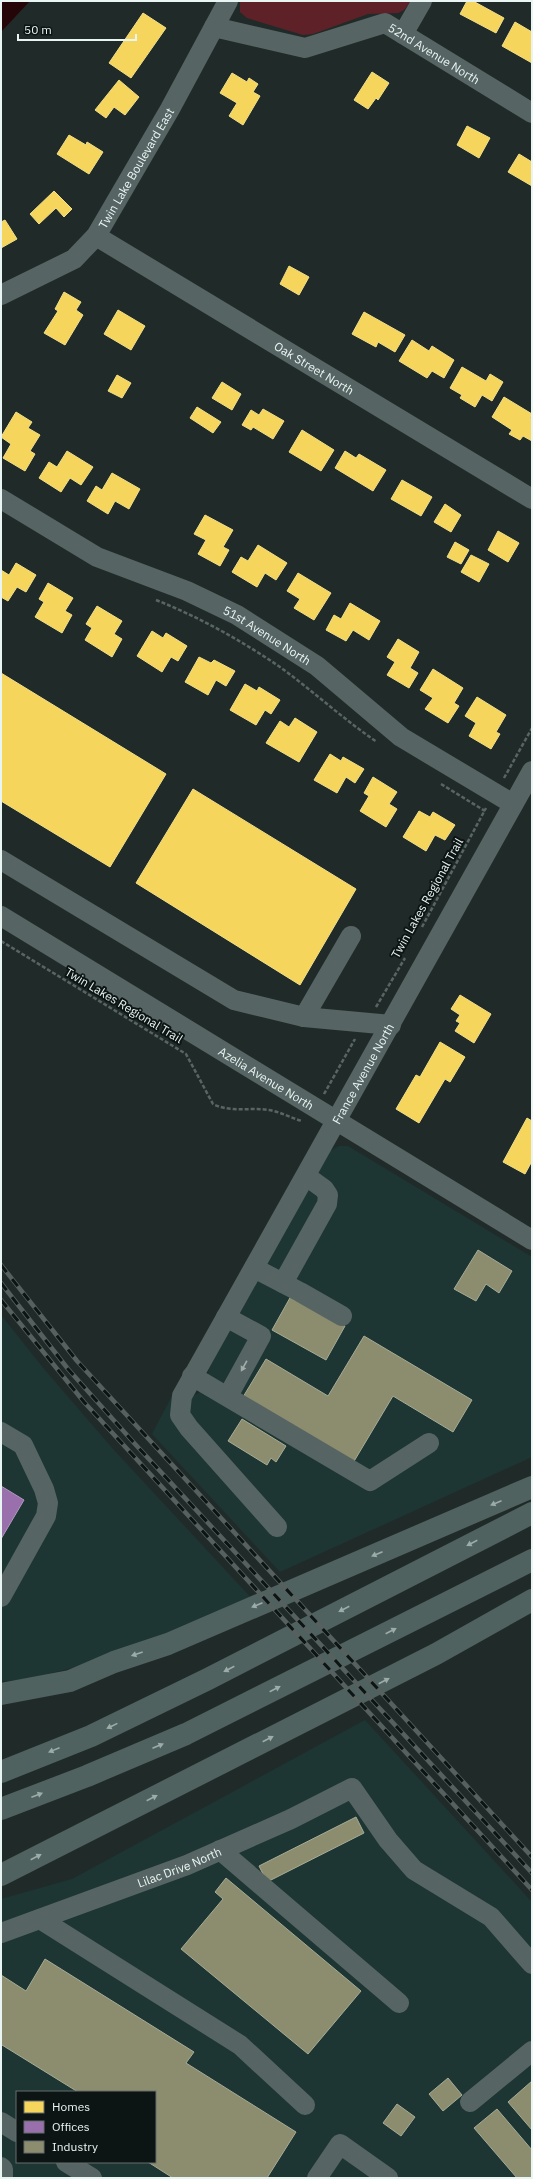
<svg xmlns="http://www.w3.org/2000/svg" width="533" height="2179" viewBox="0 0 533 2179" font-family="'IBM Plex Sans',sans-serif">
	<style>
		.built { fill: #1d3633; fill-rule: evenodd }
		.green { fill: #5e2127 }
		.water { fill: #260508 }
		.homes { fill: #f6d55c; stroke: #f2df89 }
		.offices { fill: #9970ab; stroke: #b198c1 }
		.industry { fill: #8c8c6e; stroke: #a8ac96 }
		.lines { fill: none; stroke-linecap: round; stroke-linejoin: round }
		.path { stroke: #596563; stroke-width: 2.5; stroke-dasharray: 4 2; stroke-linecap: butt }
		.minor { stroke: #566563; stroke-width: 20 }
		.highway { stroke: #4f625f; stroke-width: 22 }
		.rail-casing { stroke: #56615f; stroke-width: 4.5 }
		.rail { stroke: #0d1514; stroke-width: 3; stroke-dasharray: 9; stroke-linecap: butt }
		.oneway { fill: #a0adab }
		.oneway2 { fill: #9caca9 }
		.labels { text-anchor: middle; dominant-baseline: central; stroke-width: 4; stroke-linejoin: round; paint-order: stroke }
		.street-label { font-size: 12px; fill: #e9f5f3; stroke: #0d1514 }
	</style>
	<rect width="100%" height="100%" fill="#202b29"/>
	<g class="built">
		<path d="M339 1146H348L532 1257V1457L280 1572 152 1434 173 1394 187 1398 199 1393 207 1379 210 1364 330 1151Z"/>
		<path d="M1 1315 44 1369 113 1449 255 1602 91 1663 25 1680 1 1681Z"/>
		<path d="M365 1720 532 1902V2178H1V1899L72 1879ZM17 2092H155V2162H17Z"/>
	</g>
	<path class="green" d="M240 1H411L404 10 398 13 368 14 313 34 303 35 247 18 240 12Z"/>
	<path class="water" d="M1 1H30L1 32Z"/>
	<g class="homes">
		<path d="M467 1H473L504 18 496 33 460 14Z"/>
		<path d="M143 13 166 28 131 78 109 63Z"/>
		<path d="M515 22 532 32V63L502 46Z"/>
		<path d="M372 72 389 83 378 100 376 98 368 109 354 100Z"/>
		<path d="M232 73 247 82 249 78 258 84 253 92 260 96 243 125 229 116 237 103 220 93Z"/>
		<path d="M119 80 139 97 125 115 114 107 106 118 95 110Z"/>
		<path d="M467 126 490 138 479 158 457 145Z"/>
		<path d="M69 135 86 145 87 142 103 152 89 174 57 154Z"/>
		<path d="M519 154 532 162V186L508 172Z"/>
		<path d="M54 191 72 209 64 217 56 208 39 224 30 214Z"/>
		<path d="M5 220 17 239 1 248V222Z"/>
		<path d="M289 266 309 277 299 295 280 284Z"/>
		<path d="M64 292 81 302 76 310 83 315 65 345 44 333 58 311 55 309Z"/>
		<path d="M118 310 145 326 131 350 104 334Z"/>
		<path d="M364 312 405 335 395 352 378 342 376 347 352 334Z"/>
		<path d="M412 340 429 351 432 346 454 360 444 378 432 371 427 378 399 361Z"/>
		<path d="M462 367 486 381 490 374 503 382 492 401 482 395 475 407 460 398 462 395 450 388Z"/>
		<path d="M117 375 131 383 122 398 108 391Z"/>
		<path d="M222 382 241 394 232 410 212 398Z"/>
		<path d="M504 397 532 414 530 418 532 419V441L523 436 520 440 509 434 512 430 492 417Z"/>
		<path d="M197 407 221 422 213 433 190 418Z"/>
		<path d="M263 409 284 421 273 439 253 427 251 430 242 425 251 410 259 415Z"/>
		<path d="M16 412 32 422 28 428 40 435 30 451 35 454 25 471 3 458 11 444 1 437Z"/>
		<path d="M302 430 334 450 321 471 289 452Z"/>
		<path d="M67 451 93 467 81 485 70 478 61 492 39 478 49 462 57 467Z"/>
		<path d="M345 451 356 458 359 454 386 470 373 491 335 468Z"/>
		<path d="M112 473 140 489 129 509 115 501 108 514 87 501 96 486 102 490Z"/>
		<path d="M402 480 432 497 421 516 391 499Z"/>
		<path d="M445 504 461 515 451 532 434 522Z"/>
		<path d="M205 515 233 530 223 547 229 550 220 566 198 554 206 540 194 534Z"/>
		<path d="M498 531 519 543 508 562 488 550Z"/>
		<path d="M455 542 469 550 461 564 447 557Z"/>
		<path d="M258 545 287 563 276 580 265 573 257 587 232 572 241 557 248 561Z"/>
		<path d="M471 555 489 564 479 582 461 572Z"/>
		<path d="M16 563 36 575 26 592 17 587 8 601 1 597V570L9 575Z"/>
		<path d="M298 573 331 593 314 620 294 608 300 599 287 591Z"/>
		<path d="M48 583 73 598 65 611 72 615 62 633 35 617 44 602 39 599Z"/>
		<path d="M350 603 380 621 369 640 353 630 346 641 326 630 334 615 341 619Z"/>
		<path d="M97 606 122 621 114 634 122 639 112 657 85 640 92 628 86 624Z"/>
		<path d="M152 631 163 638 166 633 187 646 178 661 171 657 162 672 137 656Z"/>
		<path d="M398 639 419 652 410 668 418 673 409 688 387 675 395 662 387 657Z"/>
		<path d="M199 657 211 663 214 660 235 671 226 686 216 680 208 695 185 682Z"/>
		<path d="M433 669 463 688 454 703 459 706 448 723 425 709 433 698 420 690Z"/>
		<path d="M1 673 166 774 110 867 1 801Z"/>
		<path d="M245 684 257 691 259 687 280 700 271 714 265 710 256 725 230 710Z"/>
		<path d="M477 697 506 715 496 732 500 734 491 749 469 736 476 723 465 716Z"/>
		<path d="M295 718 317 732 299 762 266 743 280 721 289 727Z"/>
		<path d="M330 754 341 761 343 757 364 769 355 783 346 777 337 793 314 780Z"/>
		<path d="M373 777 397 792 389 804 397 809 386 827 360 811 369 796 364 793Z"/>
		<path d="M193 789 356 889 300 985 136 883Z"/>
		<path d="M419 811 430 817 433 812 455 825 445 840 435 835 426 851 403 837Z"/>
		<path d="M460 995 491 1014 474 1043 455 1031 460 1023 456 1021 460 1015 451 1009Z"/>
		<path d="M440 1042 465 1057 450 1082 445 1079 419 1123 396 1109 416 1075 420 1077Z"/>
		<path d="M527 1118 532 1121V1161L525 1174 503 1162Z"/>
	</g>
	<path class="offices" d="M1 1486 24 1500 1 1539Z"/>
	<g class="industry">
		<path d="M478 1250 512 1271 499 1293 486 1284 476 1301 454 1289Z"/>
		<path d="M291 1296 345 1326 326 1360 272 1330Z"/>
		<path d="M364 1336 472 1400 453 1432 393 1396 353 1463 243 1397 266 1359 328 1396Z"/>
		<path d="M242 1419 286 1446 276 1462 271 1458 267 1465 228 1441Z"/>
		<path d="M356 1817 364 1833 267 1882 259 1866Z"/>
		<path d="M226 1878 361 1991 308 2054 181 1949 223 1899 215 1892Z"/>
		<path d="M45 1959 194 2052 186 2063 296 2132 267 2178H173L148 2162H155V2092H78L2 2045 1 2047V1975L26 1991Z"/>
		<path d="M448 2078 462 2095 443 2111 429 2094Z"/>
		<path d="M532 2081V2130L508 2102Z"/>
		<path d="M397 2104 415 2117 401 2136 383 2123Z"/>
		<path d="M497 2109 532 2150V2178H517L474 2128Z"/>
	</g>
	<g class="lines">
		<g class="path">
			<path d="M156 600C199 617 242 641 280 667 313 691 343 719 377 742"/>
			<path d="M504 778 532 728"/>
			<path d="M441 784 485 811"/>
			<path d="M422 927 486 808"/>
			<path d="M1 941 186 1054 213 1104C231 1113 250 1107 269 1110 281 1112 291 1118 302 1121"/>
			<path d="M376 1007 405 958"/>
			<path d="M324 1094 355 1039"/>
		</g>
		<g class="minor">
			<path id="s1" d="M214 27 305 48 385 23 532 113"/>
			<path d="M403 34 422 1"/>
			<path id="s2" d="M96 236 532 499"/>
			<path id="s3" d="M1 295 74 259 96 236 170 109 228 1"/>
			<path id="s4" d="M1 499 97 557 187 591 237 615 317 666 401 737 513 804"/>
			<path d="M1 860 234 1000 304 1017 391 1025"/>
			<path id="s5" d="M1 916 532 1240"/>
			<path d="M304 1017 351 936"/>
			<path d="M254 1268 300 1292 342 1316"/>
			<path d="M283 1283 327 1204 328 1195 324 1189 306 1176"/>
			<path d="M226 1317 261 1336 228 1396"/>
			<path d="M192 1376 370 1481 429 1443"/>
			<path d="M1 1432 23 1445 44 1489 48 1503 46 1516 1 1597"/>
			<path id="s6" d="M277 1527 189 1428 180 1415 182 1396 532 771"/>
			<path d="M220 1850 399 2003"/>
			<path d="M40 1919 240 2045 305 2105"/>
			<path id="s7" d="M1 1933 187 1865 291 1819 352 1788 388 1840 414 1870 491 1917 532 1964"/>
			<path d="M470 2102 532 2051"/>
			<path d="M1 2122 17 2132"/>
			<path d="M66 2162 92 2178"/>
			<path d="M1 2167 3 2169V2178"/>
			<path d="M317 2178 340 2144 388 2178"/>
		</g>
		<g class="highway">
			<path d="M1 1694 70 1681 114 1662 168 1644 532 1487"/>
			<path d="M1 1772 91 1736 208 1679 532 1513"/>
			<path d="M1 1809 87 1776 186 1734 532 1560"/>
			<path d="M1 1875 436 1654 532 1600"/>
		</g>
		<defs>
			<g id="rail">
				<path d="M1 1265 77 1361 532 1857"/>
				<path d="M1 1283 68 1369 135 1444 532 1873"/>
				<path d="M1 1300 84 1402 532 1890"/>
			</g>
		</defs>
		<use href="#rail" class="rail-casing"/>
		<use href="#rail" class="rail"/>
	</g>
	<defs><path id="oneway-solid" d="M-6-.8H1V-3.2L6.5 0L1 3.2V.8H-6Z"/></defs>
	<use class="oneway" href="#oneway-solid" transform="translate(244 1366) rotate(119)"/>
	<g class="oneway2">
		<use href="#oneway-solid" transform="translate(496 1503) rotate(157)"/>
		<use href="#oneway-solid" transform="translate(472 1543) rotate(153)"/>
		<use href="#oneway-solid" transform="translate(377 1554) rotate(157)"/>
		<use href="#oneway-solid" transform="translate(257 1605) rotate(157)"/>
		<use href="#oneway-solid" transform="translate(344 1609) rotate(153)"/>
		<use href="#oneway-solid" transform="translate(391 1631) rotate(-27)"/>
		<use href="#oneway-solid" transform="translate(137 1654) rotate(161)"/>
		<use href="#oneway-solid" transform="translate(229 1669) rotate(153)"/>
		<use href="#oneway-solid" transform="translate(384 1681) rotate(-27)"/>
		<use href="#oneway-solid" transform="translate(275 1689) rotate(-27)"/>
		<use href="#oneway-solid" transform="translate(112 1726) rotate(154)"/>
		<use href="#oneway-solid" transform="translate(268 1739) rotate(-27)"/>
		<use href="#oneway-solid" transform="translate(158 1746) rotate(-23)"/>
		<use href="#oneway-solid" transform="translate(54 1750) rotate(158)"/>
		<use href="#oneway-solid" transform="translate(37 1795) rotate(-21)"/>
		<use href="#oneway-solid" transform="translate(152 1798) rotate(-27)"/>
		<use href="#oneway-solid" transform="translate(36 1857) rotate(-27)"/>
	</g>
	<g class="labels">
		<g class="street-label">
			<text stroke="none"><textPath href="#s1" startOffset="235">52nd Avenue North</textPath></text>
			<text stroke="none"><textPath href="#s3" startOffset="192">Twin Lake Boulevard East</textPath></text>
			<text stroke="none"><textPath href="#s2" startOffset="255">Oak Street North</textPath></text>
			<text stroke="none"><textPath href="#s4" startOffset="300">51st Avenue North</textPath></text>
			<text transform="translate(427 898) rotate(-61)">Twin Lakes Regional Trail</text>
			<text transform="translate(124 1005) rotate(31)">Twin Lakes Regional Trail</text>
			<text stroke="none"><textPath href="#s6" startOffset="537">France Avenue North</textPath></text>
			<text stroke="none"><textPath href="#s5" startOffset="311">Azelia Avenue North</textPath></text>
			<text stroke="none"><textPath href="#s7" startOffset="190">Lilac Drive North</textPath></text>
		</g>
	</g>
	<rect width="533" height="2179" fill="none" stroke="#e9f5f3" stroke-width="4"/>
	<rect x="16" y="2091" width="140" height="72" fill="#0d1514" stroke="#656f6d"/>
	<rect x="24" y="2101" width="20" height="12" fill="#f6d55c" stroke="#656f6d"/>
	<text x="52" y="2111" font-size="12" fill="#e9f5f3">Homes</text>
	<rect x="24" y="2121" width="20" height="12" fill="#9970ab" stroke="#656f6d"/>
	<text x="52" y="2131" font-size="12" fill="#e9f5f3">Offices</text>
	<rect x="24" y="2141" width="20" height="12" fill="#8c8c6e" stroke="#656f6d"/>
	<text x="52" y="2151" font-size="12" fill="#e9f5f3">Industry</text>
	<path d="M18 34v6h118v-6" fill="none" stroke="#e9f5f3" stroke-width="2"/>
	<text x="24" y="34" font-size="12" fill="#e9f5f3" stroke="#0d1514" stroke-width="3" paint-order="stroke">50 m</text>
</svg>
